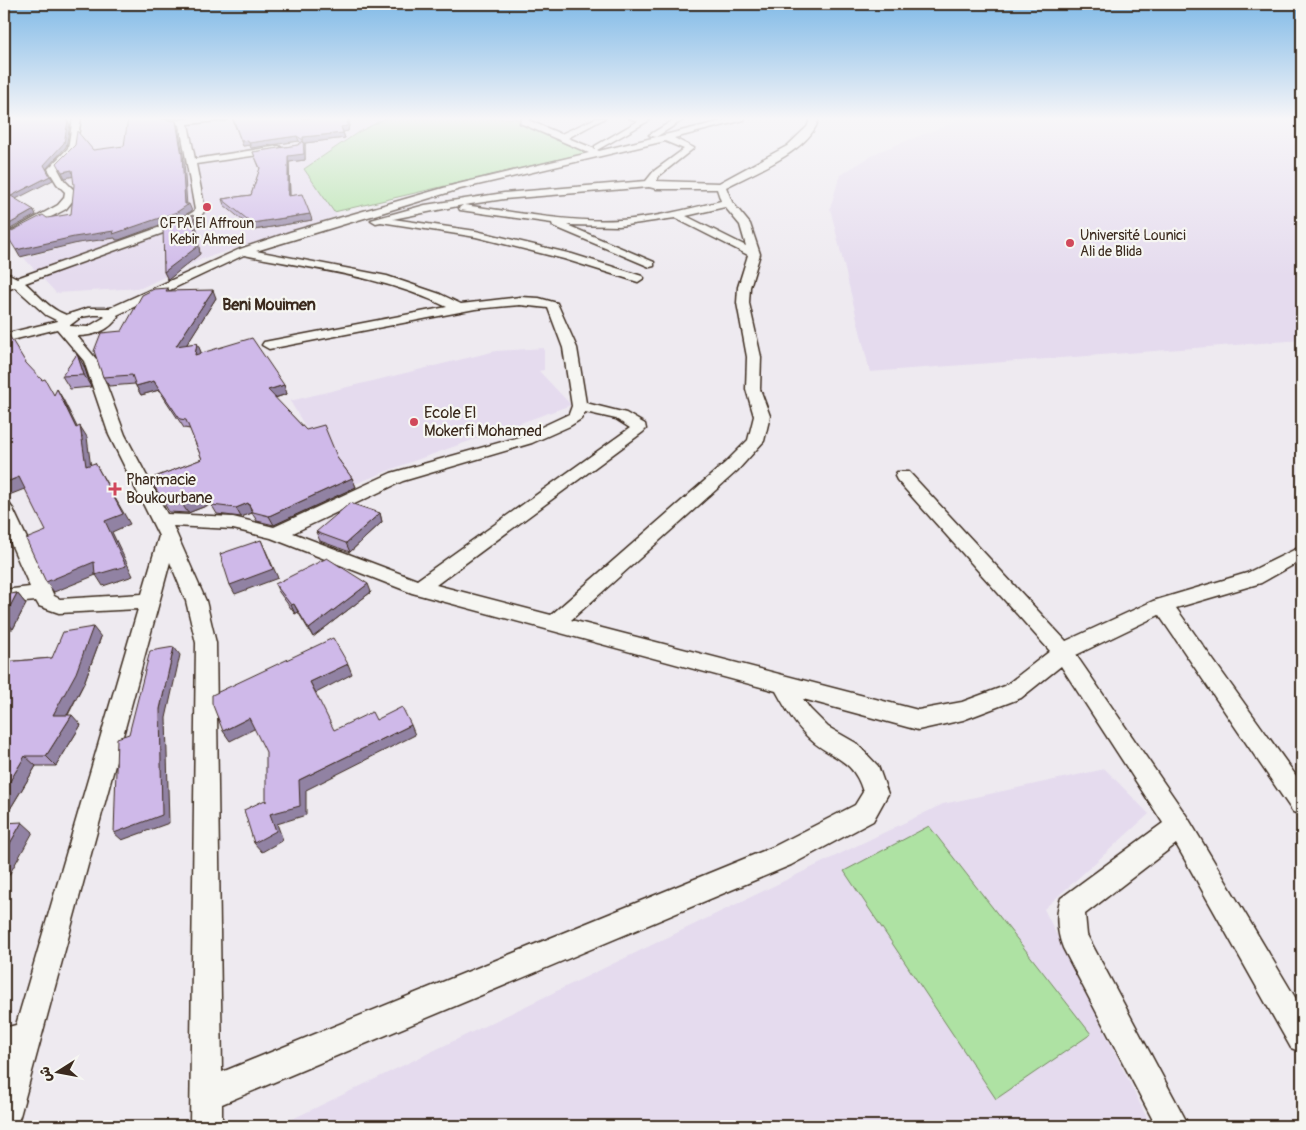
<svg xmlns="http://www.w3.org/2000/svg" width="1306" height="1130" viewBox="0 0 1306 1130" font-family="Pangolin,'Playpen Sans Arabic',sans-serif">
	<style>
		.built { fill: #e5dbee }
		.green { fill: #aee2a3; stroke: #748660 }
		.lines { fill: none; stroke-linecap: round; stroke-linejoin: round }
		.minor-casing { stroke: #3b2a1e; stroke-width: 3 }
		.minor { fill: #f6f6f2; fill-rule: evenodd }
		.wall { fill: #b29fc8; stroke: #3b2a1e }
		.shaded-wall { fill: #9182a3; stroke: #3b2a1e }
		.building { fill: #cfb9e9; stroke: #3b2a1e }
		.poi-dot { fill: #d1495b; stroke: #f6f6f2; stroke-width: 2 }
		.labels { text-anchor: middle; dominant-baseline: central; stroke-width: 4.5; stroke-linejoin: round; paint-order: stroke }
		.far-poi-label { font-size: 14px; fill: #3b2a1e; stroke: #f6f6f2 }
		.far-quarter-label { font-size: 16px; font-weight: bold; fill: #3b2a1e; stroke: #f6f6f2 }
		.poi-label { font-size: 16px; fill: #3b2a1e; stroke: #f6f6f2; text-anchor: start }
	</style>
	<rect width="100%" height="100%" fill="#eeeaf0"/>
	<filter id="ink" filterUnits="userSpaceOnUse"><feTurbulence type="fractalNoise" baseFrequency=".02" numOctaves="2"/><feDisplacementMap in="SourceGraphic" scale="10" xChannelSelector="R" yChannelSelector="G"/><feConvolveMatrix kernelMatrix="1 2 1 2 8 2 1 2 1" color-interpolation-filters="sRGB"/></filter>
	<g filter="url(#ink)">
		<g class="built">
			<path d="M85 118H386L357 133 304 169 338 216 202 259 141 288 56 293 24 258 75 244V181L65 180 60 162 78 154Z"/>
			<path d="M953 118H1302V340L870 372 830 208 840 175 880 151 958 121Z"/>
			<path d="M544 348V370L539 371 571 405 408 463 284 512 312 438 290 401 496 351Z"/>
			<path d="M1105 769 1149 814 1044 909 1151 1126H278L943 804Z"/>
		</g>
		<g class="green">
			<path d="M386 118H516L586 153 334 212 304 169 357 133Z"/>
			<path d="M929 826 1091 1034 996 1099 844 871Z"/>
		</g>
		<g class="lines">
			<defs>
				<g id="minor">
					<path d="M73 118H81L76 149 58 169 64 180 75 191 74 199 66 209 4 242V235L58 205 64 198 65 192 57 184 48 169 68 148Z"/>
					<path d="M156 118 178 120 192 118H230L226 120 188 124 195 159 279 146 283 149 279 152 196 164 205 210 201 216 188 224 25 283C38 294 49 309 66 315L88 308H110L240 249 290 232 454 185 589 153 520 123 522 118H530L528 120 561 134 596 118H605L568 138 595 149V146L638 121 629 118H645L650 120 597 150 599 151 734 118H745L744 120 674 138 694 148 660 175 656 181 719 183 787 146 807 127 811 118H819C811 151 754 172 726 187L732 202 750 224 760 254 750 287 749 303 761 357 760 389 770 416 764 441 737 471 571 620 918 710 962 702 1005 686 1050 651 897 480 895 476 897 472H909L1066 641 1153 601 1247 573 1302 546V560L1261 583 1176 608 1302 784V815L1293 812 1159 615 1076 655 1188 818 1302 1009V1052L1291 1048 1176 844 1085 914 1087 935 1189 1126H1156L1063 948C1057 933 1055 913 1061 898L1163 823 1061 666 1021 698 963 720 918 730 803 699 810 709 828 727 856 743 878 766 888 794 873 821 791 865 222 1104V1126H190L196 643 186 601 170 562 20 1116 16 1126H4V1066L6 1058H4V1028L16 1025 138 609 59 613 39 606 36 601 4 604V590L30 587 4 528V503L10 505 13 509 54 596 60 599 142 594 159 536 109 435 84 361 57 329 4 342V334L58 321 46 315 15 287 4 291V283L7 282 4 277 9 274 17 278 180 220 193 212 195 210 180 125 166 123ZM665 141 684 149 654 171 646 181 504 193 425 205 371 220 376 223 381 222 476 237 564 259 638 282 644 278 642 276 572 254 476 231 393 219 463 205 459 208 460 210 552 223 553 226 650 267 654 266V262L567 225 619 226 675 218 748 255 738 287 737 303 747 357 746 389 754 416 748 440 725 463 551 615 436 585 643 432 646 429 645 424 626 413 586 403 577 348 557 303 539 298 520 297 461 304 440 294 387 276 256 251 460 189ZM649 187 657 189H717L721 201C688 209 654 218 620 220 568 223 516 212 464 205L504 199ZM725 207 740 225 746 246 686 216ZM244 255C313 269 383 276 447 307L264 342 262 345 269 349 475 309 520 305 548 308 563 348 572 406 569 414 520 437 391 473 274 527 233 517 167 514 125 435 97 360 77 336C93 336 109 331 118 317L117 315ZM94 315H102L105 317 88 327 69 326 81 317ZM585 412 616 419 630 428 417 580 293 533 403 481 532 443 570 426 581 419ZM173 526 233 529 271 538 412 593 776 691C786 709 795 725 810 739 831 759 853 757 863 792L855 805 773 847 222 1072 216 643 206 601Z"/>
					<path d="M677 118H686L656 137 649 135Z"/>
				</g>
			</defs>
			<use href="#minor" class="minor-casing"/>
			<use href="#minor" class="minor"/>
		</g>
		<g class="wall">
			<path d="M232 118H350L348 131 343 132 345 138 305 143V160L289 162 290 196 312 220 254 230 224 205 222 199 251 195 260 169 253 152 298 145 301 143 299 141 251 148 250 145 243 146Z"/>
			<path d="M168 288 169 291 216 298 186 345 197 343 201 353 284 385 287 394 275 398 306 430 338 459 352 478 356 487 274 525 257 521 252 513 241 517 217 514 211 504 188 513 169 512 150 479 202 459 190 429 184 428 159 390 141 395 135 384 109 386 103 377 122 331Z"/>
			<path d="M84 366 91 387 70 389 62 376Z"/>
			<path d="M380 513 382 522 350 552 320 541 316 532Z"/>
			<path d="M275 584 371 592 313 637 298 612 295 614 279 592Z"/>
			<path d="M17 593 26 604 13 629H8L4 636V595Z"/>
			<path d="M101 637 84 683 68 715 81 725 56 766H36L4 819V662L52 658Z"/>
		</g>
		<g class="shaded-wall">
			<path d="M348 118H350L348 131 343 132 341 127Z"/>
			<path d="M68 121 70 125 66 147 46 169 44 165Z"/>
			<path d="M176 121 178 127 184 161 187 206 189 204 192 211 179 218 119 240H116L115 238 78 243 20 257 16 250 185 204Z"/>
			<path d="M343 133 345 138 305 143V146L303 140V137Z"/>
			<path d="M297 136 299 141 251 148 249 143Z"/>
			<path d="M248 140 250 145 243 146 241 141Z"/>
			<path d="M303 141 305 146V160L289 162 290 202 288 196V156Z"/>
			<path d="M72 170 75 176 65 178 62 172Z"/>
			<path d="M50 176 53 180 14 200 11 196Z"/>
			<path d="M34 210 36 215 5 232 4 230V227Z"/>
			<path d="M310 214 312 220 254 230 252 223Z"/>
			<path d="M193 215 196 222 200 254 168 280 164 272Z"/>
			<path d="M213 290 216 298 180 355 176 346Z"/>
			<path d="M197 343 201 352 199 363 195 355Z"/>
			<path d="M77 354 84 366 91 387 84 375Z"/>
			<path d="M154 381 159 390 141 395 136 386Z"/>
			<path d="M284 385 287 394 271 399 268 390Z"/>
			<path d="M57 389 63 399 82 437 80 426 87 437 92 476 86 466 76 428Z"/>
			<path d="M95 463 130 524 112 532 133 576 103 586 96 575 54 592 46 582 105 521Z"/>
			<path d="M19 477 27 488 4 497V483Z"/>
			<path d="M352 478 356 487 274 525 269 516Z"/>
			<path d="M206 494 211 504 188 513 182 504Z"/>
			<path d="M248 503 252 513 241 517 236 508Z"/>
			<path d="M380 513 382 522 350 552 346 543Z"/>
			<path d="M261 540 278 578 235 594 230 585Z"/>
			<path d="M368 584 371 592 313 637 309 629Z"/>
			<path d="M17 593 26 604 13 629 4 618Z"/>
			<path d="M294 604 298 612 295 614 291 605Z"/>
			<path d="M4 625 8 629 4 636Z"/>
			<path d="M93 627 101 637 84 683 62 725 53 715Z"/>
			<path d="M174 647 180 655 166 718 169 823 122 840 114 833 160 709Z"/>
			<path d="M348 664 352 674 316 693 310 682Z"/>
			<path d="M72 715 81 725 56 766 46 756Z"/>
			<path d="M249 718 256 728 230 741 223 731Z"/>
			<path d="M411 725 415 735 306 790V815L277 824 283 840 262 852 254 843 270 814 299 780Z"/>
			<path d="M25 756 36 766 4 819V791Z"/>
			<path d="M22 822 33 832 4 884V854Z"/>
		</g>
		<g class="building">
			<path d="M4 118H61L66 119 68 121 64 143 44 165 50 176 11 196 34 210 4 227Z"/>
			<path d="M128 118H159L163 119 176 121 182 155 185 204H189L177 212 116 233 113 234 114 231 74 237 16 250 6 234 43 215 47 218 71 214 74 185 72 170 62 172 57 163 75 145 77 131 93 150 124 146Z"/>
			<path d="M233 118H348L347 126 341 127 343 133 303 137V140L297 136 249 143 248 140 241 141Z"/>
			<path d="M303 141 304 154 288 156V196L302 194 310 214 252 223 222 199 251 195 260 168 253 152 298 145Z"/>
			<path d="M193 215 197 247 164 272 163 227Z"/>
			<path d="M168 288 166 291 213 290 176 346 197 343 195 355 252 338 284 385 268 390 306 430 324 425 338 459 352 478 269 516 253 512 248 503 236 508 212 505 206 494 182 504 164 503 150 479 202 459 186 420 180 419 154 381 136 386 132 375 103 377 94 351 101 333 122 331 142 295 154 289Z"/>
			<path d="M7 332 26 363 42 380 45 379 54 395 57 389 76 428 80 426 86 466 95 463 123 514 105 521 126 566 95 575 94 562 46 582 26 539 46 531 19 477 4 483V337Z"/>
			<path d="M77 354 84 375 62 376Z"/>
			<path d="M350 503 380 513 346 543 316 532Z"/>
			<path d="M261 540 273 569 230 585 220 554Z"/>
			<path d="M327 558 368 584 309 629 294 604 291 605 275 584Z"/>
			<path d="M17 593 4 618V595Z"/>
			<path d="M93 627 76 673 53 715H72L46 756H25L4 791V662L52 658 63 632Z"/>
			<path d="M333 638 348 664 310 682 334 730 372 712 376 720 402 707 411 725 299 780 300 806 270 814 276 831 254 843 244 810 265 800 266 802V752L249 718 223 731 212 703V695Z"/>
			<path d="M174 647 160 709 162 815 114 833 117 738 129 734 150 651Z"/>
			<path d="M22 822 4 854V823Z"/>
		</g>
	</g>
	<linearGradient id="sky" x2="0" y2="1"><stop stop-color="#81bae7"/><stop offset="0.43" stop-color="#f7f6f8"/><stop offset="1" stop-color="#f7f6f8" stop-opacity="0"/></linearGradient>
	<rect width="1306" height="276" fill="url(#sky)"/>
	<g class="poi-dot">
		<circle cx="207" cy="207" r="5"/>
		<circle cx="1070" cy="243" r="5"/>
		<circle cx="414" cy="422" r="5"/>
		<path d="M112.5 481.5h5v5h5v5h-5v5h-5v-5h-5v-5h5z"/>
	</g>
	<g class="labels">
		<g class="far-poi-label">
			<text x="207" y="223">CFPA El Affroun<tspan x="207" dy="16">Kebir Ahmed</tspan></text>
			<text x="1080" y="235" text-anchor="start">Université Lounici<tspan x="1080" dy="16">Ali de Blida</tspan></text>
		</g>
		<g class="far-quarter-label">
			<text x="269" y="305">Beni Mouimen</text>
		</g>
		<g class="poi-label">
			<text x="424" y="413">Ecole El<tspan x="424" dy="18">Mokerfi Mohamed</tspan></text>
			<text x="126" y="480">Pharmacie<tspan x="126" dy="18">Boukourbane</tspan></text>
		</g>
	</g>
	<rect width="1306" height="1130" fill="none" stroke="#f6f6f2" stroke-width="20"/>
	<rect x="10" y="10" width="1286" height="1110" fill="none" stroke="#3b2a1e" stroke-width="2" filter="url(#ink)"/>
	<g transform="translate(58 1072) rotate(259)" stroke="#f6f6f2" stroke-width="4" paint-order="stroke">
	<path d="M0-4L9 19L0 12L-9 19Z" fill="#3b2a1e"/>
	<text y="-8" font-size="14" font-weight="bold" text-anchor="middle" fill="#3b2a1e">ش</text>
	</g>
</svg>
